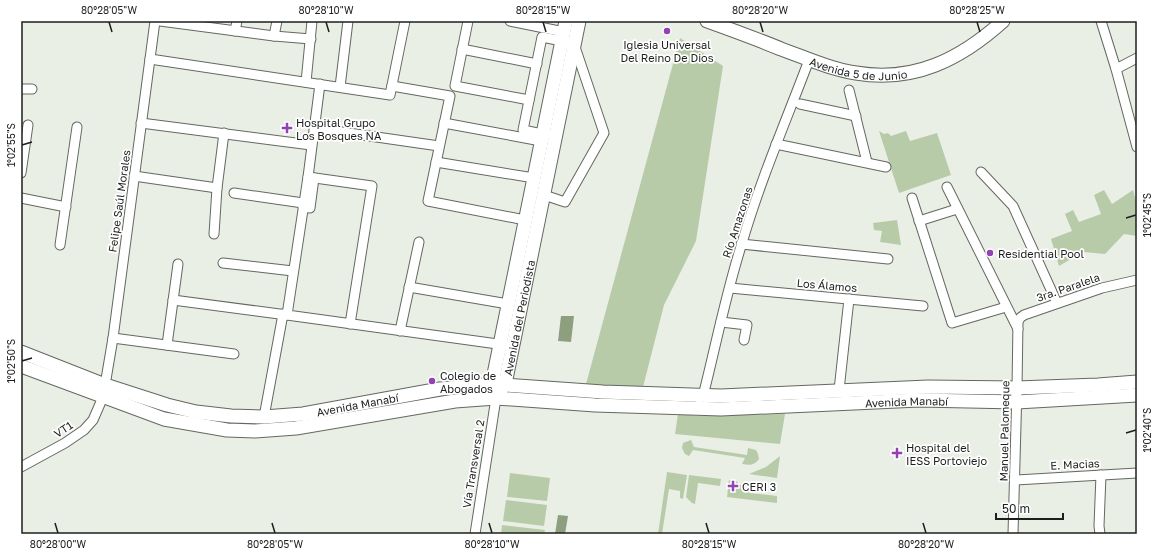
<svg xmlns="http://www.w3.org/2000/svg" width="1158" height="555" viewBox="0 0 1158 555" font-family="'Golos Text',sans-serif">
	<style>
		.green { fill: #b7cba9 }
		.water { fill: #8d9f7f }
		.lines { fill: none; stroke-linecap: round; stroke-linejoin: round }
		.street-casing { stroke: #636860; stroke-width: 11 }
		.secondary-casing { stroke: #636860; stroke-width: 15 }
		.street { stroke: #fff; stroke-width: 9 }
		.secondary { stroke: #fff; stroke-width: 13 }
		.ticks { fill: none; stroke: #1d1f1c; stroke-width: 1.5 }
		.poi-dot { fill: #9342b2; stroke: #fff; stroke-width: 1.5 }
		.labels { text-anchor: middle; dominant-baseline: central; stroke-width: 3.5; stroke-linejoin: round; paint-order: stroke }
		.poi-label { font-size: 11px; fill: #1d1f1c; stroke: #fff; text-anchor: start }
		.street-label { font-size: 11px; fill: #1d1f1c; stroke: #fff }
		.neatline { fill: none; stroke: #1d1f1c; stroke-width: 1.5 }
		.ticks-label { font-size: 10px; text-anchor: middle; fill: #1d1f1c }
	</style>
	<rect width="100%" height="100%" fill="#eaefe6"/>
	<g class="green">
		<path d="M680 38 723 66 696 241 664 305 643 387 586 384Z"/>
		<path d="M879 131 884 134 888 133 891 136 906 131 910 141 937 133 951 175 899 193Z"/>
		<path d="M1104 190 1112 204 1133 190 1137 205V236L1124 234 1105 254 1083 252 1059 266 1051 239 1072 231 1065 214 1073 210 1079 222 1101 214 1094 195Z"/>
		<path d="M897 220 901 245 880 242 882 231 874 230 873 223Z"/>
		<path d="M678 414 699 416 785 414 780 444 675 434Z"/>
		<path d="M691 440 694 447 747 455 748 448 756 450 758 454 759 459C754 466 749 465 742 464L745 458 693 450 689 456 685 454 682 448 683 443Z"/>
		<path d="M780 456 777 478 749 474 766 467Z"/>
		<path d="M667 472 687 475 683 499 680 498V491L669 489 662 534H658Z"/>
		<path d="M510 473 550 478 547 501 507 497Z"/>
		<path d="M689 475 721 479 720 486 698 483 695 504 692 503 686 497Z"/>
		<path d="M729 480 736 481 750 493 777 496V503L727 497Z"/>
		<path d="M506 500 547 505 544 526 503 521Z"/>
		<path d="M502 525 545 530 544 534H501Z"/>
	</g>
	<g class="water">
		<path d="M561 316H574L571 342 558 341Z"/>
		<path d="M558 515 568 516 565 534H555Z"/>
	</g>
	<g class="lines">
		<defs>
			<g id="street">
				<path d="M160 21 274 36 311 39"/>
				<path d="M468 21 455 86 529 100"/>
				<path d="M510 21 564 32"/>
				<path d="M1101 21 1116 69 1137 147"/>
				<path d="M235 31 237 21"/>
				<path d="M274 36 277 21"/>
				<path d="M462 49 537 64"/>
				<path d="M150 59 390 95 405 21"/>
				<path d="M1116 69 1137 58"/>
				<path d="M306 82 312 21"/>
				<path d="M320 84 308 177 287 315 505 345"/>
				<path d="M392 86 450 96 428 201 525 220"/>
				<path d="M340 87 348 21"/>
				<path d="M21 89H32"/>
				<path d="M849 90 867 162"/>
				<path d="M800 104 856 116"/>
				<path d="M141 123 311 145"/>
				<path d="M444 123 541 141"/>
				<path d="M314 128 439 146"/>
				<path d="M547 135 523 130 542 37 567 42"/>
				<path d="M776 144 886 167"/>
				<path d="M436 162 534 178"/>
				<path d="M981 172 1013 206 1057 303"/>
				<path d="M21 173 28 125"/>
				<path d="M134 176 217 188 224 133"/>
				<path d="M308 177 372 186 350 324"/>
				<path d="M947 187 1018 329"/>
				<path d="M234 193 303 203"/>
				<path d="M544 195 565 202 604 133 575 47"/>
				<path d="M21 198 66 207"/>
				<path d="M912 198 952 323 1006 307"/>
				<path d="M303 207 310 208 314 178"/>
				<path d="M919 221 957 209"/>
				<path d="M214 234 217 188"/>
				<path d="M741 244 888 259"/>
				<path d="M60 245 77 127"/>
				<path d="M223 263 293 271"/>
				<path d="M409 287 508 304"/>
				<path d="M730 288 923 306"/>
				<path d="M173 300 287 315"/>
				<path d="M721 322 747 325 744 340"/>
				<path d="M400 331 419 242"/>
				<path d="M113 338 234 354"/>
				<path d="M167 345 178 264"/>
				<path d="M839 390 849 299"/>
				<path d="M699 398 703 396C716 345 726 293 742 243 760 181 786 121 809 60"/>
				<path d="M264 417 283 314"/>
				<path d="M21 467 65 443 84 430 93 420 103 397 113 338 155 21"/>
				<path d="M1015 480 1137 473"/>
				<path d="M475 534 496 398"/>
				<path d="M1013 534 1017 388 1018 322 1020 318 1024 315 1102 288 1137 280"/>
				<path d="M1100 534 1099 526 1101 475"/>
			</g>
			<g id="secondary">
				<path id="s1" d="M707 21C732 30 757 39 781 49 806 58 830 69 856 73 914 83 961 59 1003 21"/>
				<path id="s2" d="M21 352 105 385 167 405 196 412 231 416 264 417 303 414 440 389 492 384 603 392 721 396 928 387 1017 388 1098 385 1137 382"/>
				<path id="s3" d="M21 366 164 419 227 430 255 431 296 428 455 401 496 398 595 405 721 409 919 400 1017 402 1137 395"/>
				<path id="s4" d="M501 390 505 384 579 21"/>
				<path d="M494 391 492 384 566 21"/>
			</g>
		</defs>
		<use href="#street" class="street-casing"/>
		<use href="#secondary" class="secondary-casing"/>
		<use href="#street" class="street"/>
		<use href="#secondary" class="secondary"/>
	</g>
	<path class="ticks" d="M109 22 112 32M326 22 329 32M543 22 546 32M760 22 763 32M977 22 980 32M22 145 32 142M1126 218 1136 215M22 361 32 358M1126 433 1136 430M55 523 58 533M272 523 275 533M489 523 492 533M706 523 709 533M923 523 926 533"/>
	<g class="poi-dot">
		<circle cx="667" cy="31" r="4"/>
		<path d="M285 122h4v4h4v4h-4v4h-4v-4h-4v-4h4z"/>
		<circle cx="990" cy="253" r="4"/>
		<circle cx="432" cy="381" r="4"/>
		<path d="M895 447h4v4h4v4h-4v4h-4v-4h-4v-4h4z"/>
		<path d="M731 480h4v4h4v4h-4v4h-4v-4h-4v-4h4z"/>
	</g>
	<g class="labels">
		<g class="poi-label">
			<text x="667" y="44" text-anchor="middle">Iglesia Universal<tspan x="667" dy="13">Del Reino De Dios</tspan></text>
			<text x="296" y="122">Hospital Grupo<tspan x="296" dy="13">Los Bosques NA</tspan></text>
			<text x="998" y="253">Residential Pool</text>
			<text x="440" y="375">Colegio de<tspan x="440" dy="13">Abogados</tspan></text>
			<text x="906" y="447">Hospital del<tspan x="906" dy="13">IESS Portoviejo</tspan></text>
			<text x="742" y="486">CERI 3</text>
		</g>
		<g class="street-label">
			<text stroke="none"><textPath href="#s1" startOffset="160">Avenida 5 de Junio</textPath></text>
			<text transform="translate(119 201) rotate(-82)">Felipe Saúl Morales</text>
			<text transform="translate(737 222) rotate(-72)">Río Amazonas</text>
			<text transform="translate(827 285) rotate(5)">Los Álamos</text>
			<text transform="translate(1068 287) rotate(-19)">3ra. Paralela</text>
			<text stroke="none"><textPath href="#s4" startOffset="75">Avenida del Periodista</textPath></text>
			<text stroke="none"><textPath href="#s3" startOffset="899">Avenida Manabí</textPath></text>
			<text stroke="none"><textPath href="#s2" startOffset="348">Avenida Manabí</textPath></text>
			<text transform="translate(63 429) rotate(-33)">VT1</text>
			<text transform="translate(1004 431) rotate(-89)">Manuel Palomeque</text>
			<text transform="translate(473 464) rotate(-81)">Vía Transversal 2</text>
			<text transform="translate(1075 464) rotate(-3)">E. Macias</text>
		</g>
	</g>
	<rect width="1158" height="555" fill="none" stroke="#ffffff" stroke-width="44"/>
	<path d="M996 513v6h67v-6" fill="none" stroke="#1d1f1c" stroke-width="2"/>
	<text x="1002" y="513" font-size="12" fill="#1d1f1c" stroke="#ffffff" stroke-width="3" paint-order="stroke">50 m</text>
	<rect x="22" y="22" width="1114" height="511" class="neatline"/>
	<g class="ticks-label">
		<text x="109" y="14">80°28'05"W</text>
		<text x="326" y="14">80°28'10"W</text>
		<text x="543" y="14">80°28'15"W</text>
		<text x="760" y="14">80°28'20"W</text>
		<text x="977" y="14">80°28'25"W</text>
		<text transform="translate(11 145) rotate(-90)" y="4">1°02'55"S</text>
		<text transform="translate(1147 215) rotate(-90)" y="4">1°02'45"S</text>
		<text transform="translate(11 361) rotate(-90)" y="4">1°02'50"S</text>
		<text transform="translate(1147 430) rotate(-90)" y="4">1°02'40"S</text>
		<text x="58" y="548">80°28'00"W</text>
		<text x="275" y="548">80°28'05"W</text>
		<text x="492" y="548">80°28'10"W</text>
		<text x="709" y="548">80°28'15"W</text>
		<text x="926" y="548">80°28'20"W</text>
	</g>
</svg>
